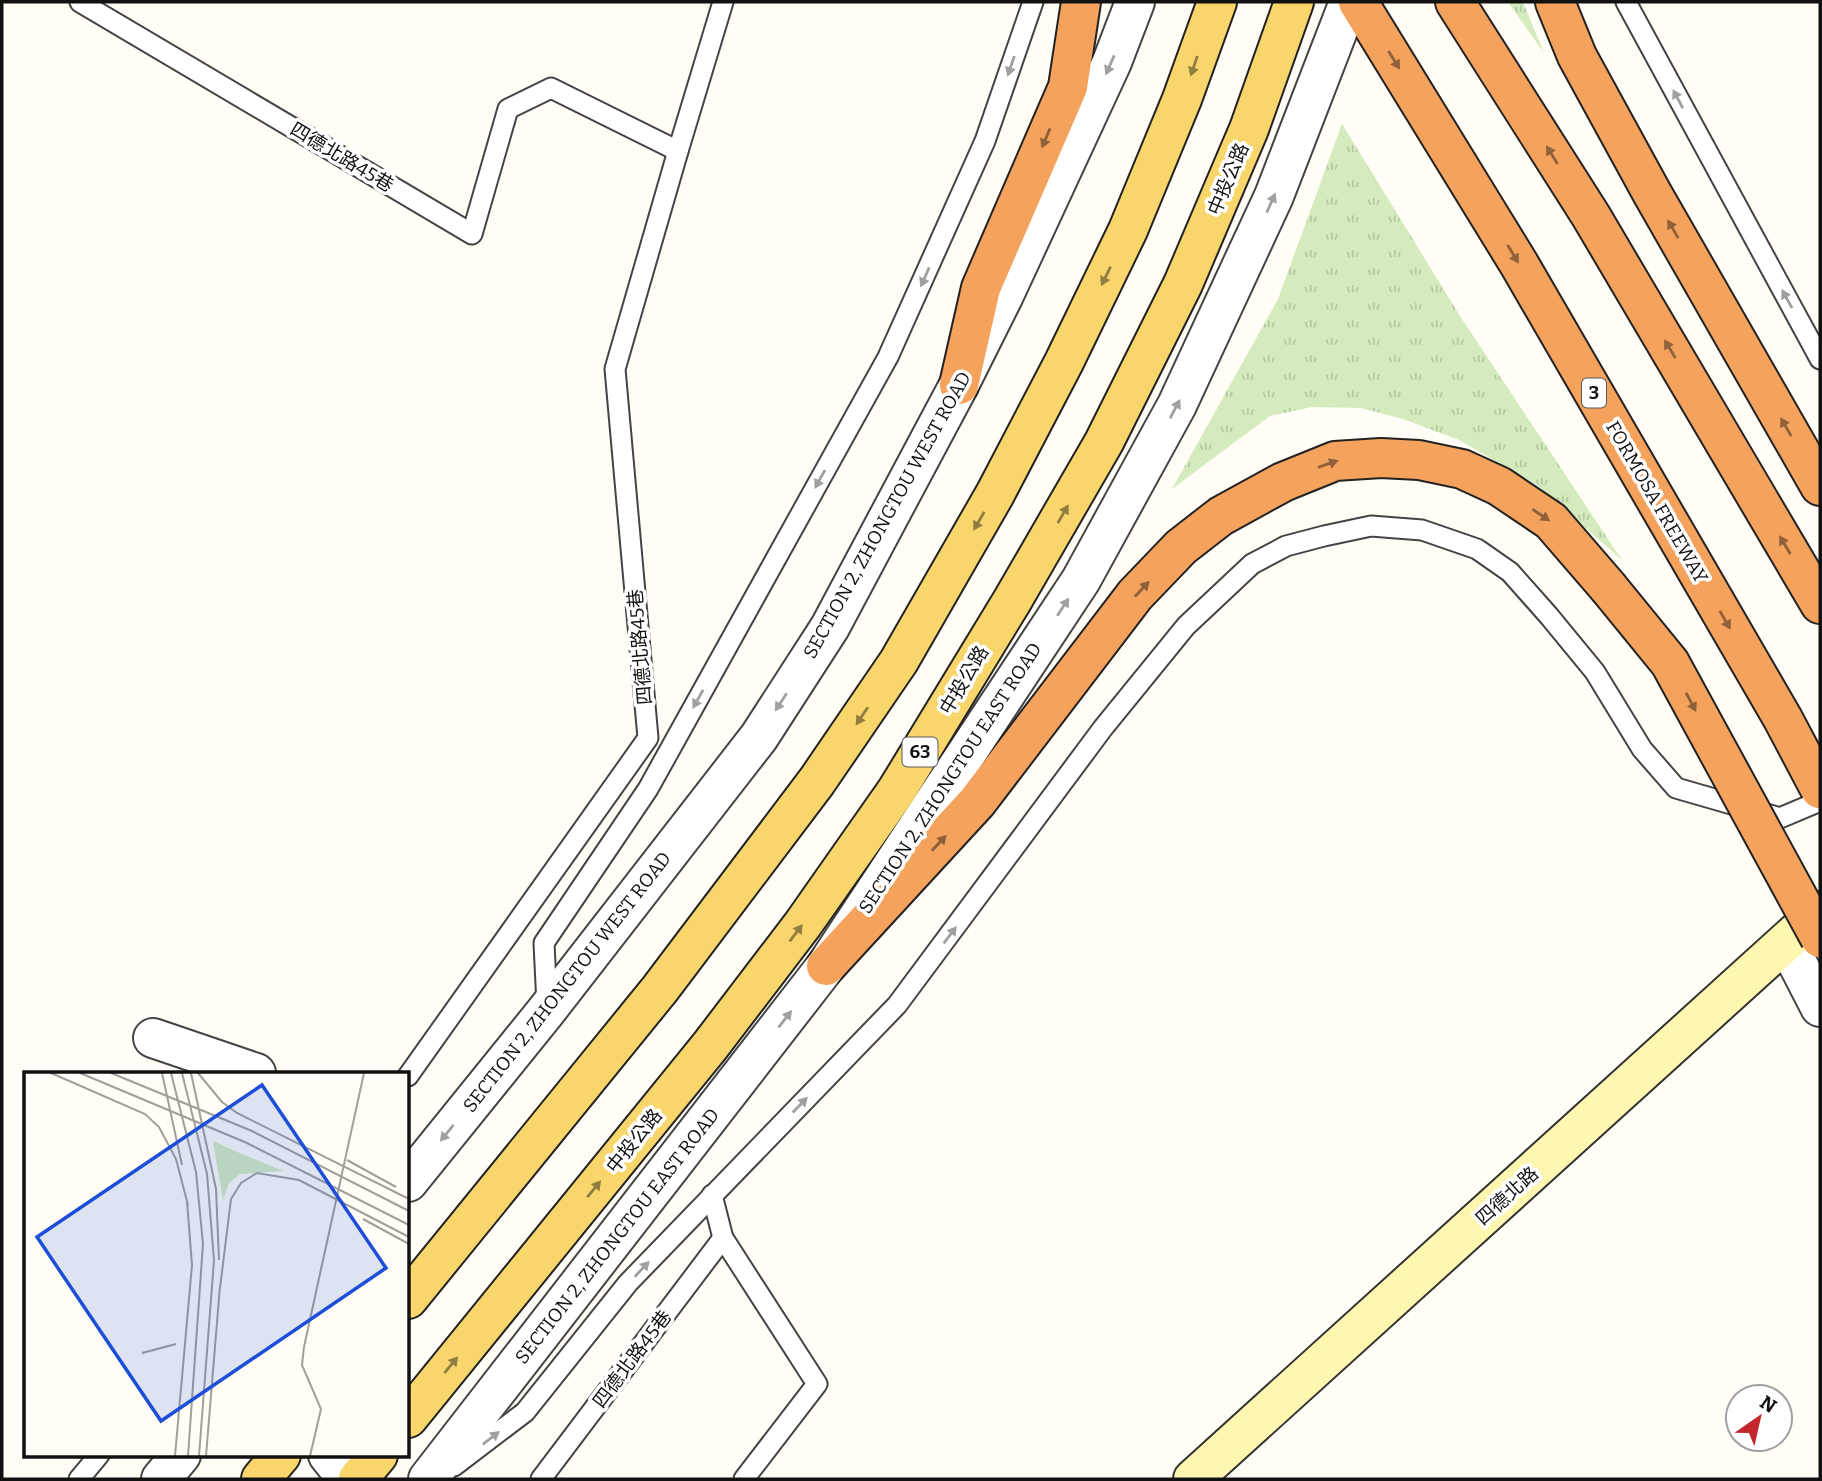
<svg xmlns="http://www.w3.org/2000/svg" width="1822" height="1481" viewBox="0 0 1822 1481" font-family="Bitter,'Noto Sans TC',serif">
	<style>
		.grass { fill: url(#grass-tufts) }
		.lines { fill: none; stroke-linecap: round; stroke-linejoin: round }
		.lane-casing { stroke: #444; stroke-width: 23 }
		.street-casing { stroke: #444; stroke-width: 42 }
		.secondary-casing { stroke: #333; stroke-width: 42 }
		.primary-casing { stroke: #222; stroke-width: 42 }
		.highway-casing { stroke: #222; stroke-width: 42 }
		.lane { stroke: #fff; stroke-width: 19 }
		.street { stroke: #fff; stroke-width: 38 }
		.secondary { stroke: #fff6b0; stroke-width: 38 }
		.primary { stroke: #f9d66b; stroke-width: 38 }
		.highway { stroke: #f5a25d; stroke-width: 38 }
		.highway-bridge-casing { stroke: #222; stroke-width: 42; stroke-linecap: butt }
		.highway-bridge { stroke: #f5a25d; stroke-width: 38 }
		.oneway { fill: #8e613b }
		.oneway2 { fill: #a0a0a0 }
		.oneway3 { fill: #917d42 }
		.labels { text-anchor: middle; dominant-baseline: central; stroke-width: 7; stroke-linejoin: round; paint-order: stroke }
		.shield { fill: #fff; stroke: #585858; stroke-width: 2 }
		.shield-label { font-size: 18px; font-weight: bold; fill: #111 }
		.street-label { font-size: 19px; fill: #111; stroke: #fff }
		.inset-road { fill: none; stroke: #a09f9a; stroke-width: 2 }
		.view { fill: #1d4ed8; fill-opacity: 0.15; stroke: #1d4ed8; stroke-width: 3.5 }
		.inset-edge { fill: none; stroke: #111; stroke-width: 3.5 }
	</style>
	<defs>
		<pattern id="grass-tufts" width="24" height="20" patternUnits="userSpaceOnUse" patternTransform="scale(1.75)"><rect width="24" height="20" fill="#d5ebbd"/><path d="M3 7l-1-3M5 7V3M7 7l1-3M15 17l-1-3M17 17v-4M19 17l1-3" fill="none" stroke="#b6c8a1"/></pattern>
	</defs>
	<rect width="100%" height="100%" fill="#fffdf5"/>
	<g class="grass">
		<path d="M1508 2H1523L1544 53Z"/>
		<path d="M1342 124 1460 316 1622 560 1538 486 1459 440 1403 419 1361 408 1312 407 1270 416 1172 489 1278 299Z"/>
	</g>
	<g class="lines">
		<defs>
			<g id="lane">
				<path d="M80 2 472 234 508 109 551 88 678 151"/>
				<path d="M1626 2 1820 359"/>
				<path d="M547 1005 544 943 648 789 888 357 985 141 1033 2"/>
				<path d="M408 1076 648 738 615 369 678 151 723 2"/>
				<path d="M712 1195 723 1238 817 1384 744 1479"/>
				<path d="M454 1466 525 1412 628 1283 897 1005 1103 728 1186 626 1252 564 1286 546 1324 536 1371 526 1422 530 1477 549 1510 572 1549 616 1595 672 1642 749 1676 788 1780 818 1820 801"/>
				<path d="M79 1479 99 1455"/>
				<path d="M541 1479 723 1238"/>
			</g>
			<g id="street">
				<path d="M1787 943 1820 1007"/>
				<path d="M153 1038 256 1073"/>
				<path d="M408 1182 547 1010 759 737 830 627 959 385 1004 295 1112 62 1135 2"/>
				<path d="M328 1455 347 1479"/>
				<path d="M161 1479 181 1455"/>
				<path d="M428 1479 826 966 1081 580 1177 405 1274 196 1349 2"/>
			</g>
			<path id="secondary" d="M1193 1479 1820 911"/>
			<g id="primary">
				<path d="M408 1299 660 989 817 781 899 661 995 494 1064 362 1128 230 1182 99 1217 2"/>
				<path d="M408 1418 710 1046 803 924 897 790 1012 601 1104 442 1183 284 1249 129 1294 2"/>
				<path d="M261 1479 281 1455"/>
				<path d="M358 1479 378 1455"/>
			</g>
			<g id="highway">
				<path d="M1358 2 1519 264 1783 719 1820 789"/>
				<path d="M1455 2 1591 216 1820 604"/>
				<path d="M1555 2 1577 56 1652 193 1820 486"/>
				<path d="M959 385 981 288 1068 87 1081 2"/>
				<path d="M826 966 977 802 1135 595 1181 547 1221 516 1283 482 1335 461 1381 458 1419 460 1462 469 1499 486 1551 521 1608 587"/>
			</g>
		</defs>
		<use href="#lane" class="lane-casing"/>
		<use href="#street" class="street-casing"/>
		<use href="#secondary" class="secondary-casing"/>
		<use href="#primary" class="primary-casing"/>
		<use href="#highway" class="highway-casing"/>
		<use href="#lane" class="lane"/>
		<use href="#street" class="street"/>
		<use href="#secondary" class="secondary"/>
		<use href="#primary" class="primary"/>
		<use href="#highway" class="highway"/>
		<defs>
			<path id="highway-bridge" d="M1608 587 1670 663 1820 938"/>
		</defs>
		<use href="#highway-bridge" class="highway-bridge-casing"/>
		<use href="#highway-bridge" class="highway-bridge"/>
	</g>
	<defs><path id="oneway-solid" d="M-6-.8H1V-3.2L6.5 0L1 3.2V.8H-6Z" transform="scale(1.75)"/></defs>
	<g class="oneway">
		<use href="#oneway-solid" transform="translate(1394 60) rotate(58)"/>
		<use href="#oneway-solid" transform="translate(1046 138) rotate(113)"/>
		<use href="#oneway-solid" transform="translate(1552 155) rotate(-122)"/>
		<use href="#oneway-solid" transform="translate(1673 229) rotate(-120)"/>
		<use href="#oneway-solid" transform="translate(1513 254) rotate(59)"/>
		<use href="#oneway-solid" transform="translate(1670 349) rotate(-121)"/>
		<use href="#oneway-solid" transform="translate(1786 427) rotate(-120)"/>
		<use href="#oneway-solid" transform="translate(1328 464) rotate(-19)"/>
		<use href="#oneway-solid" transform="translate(1541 515) rotate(34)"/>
		<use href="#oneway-solid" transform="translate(1785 545) rotate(-121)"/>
		<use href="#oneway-solid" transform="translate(1142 589) rotate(-47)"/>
		<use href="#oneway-solid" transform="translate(1725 620) rotate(60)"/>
		<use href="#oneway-solid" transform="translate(1691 702) rotate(62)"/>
		<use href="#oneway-solid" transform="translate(939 843) rotate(-47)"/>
	</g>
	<g class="oneway2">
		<use href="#oneway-solid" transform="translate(1110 65) rotate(114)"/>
		<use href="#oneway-solid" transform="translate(1011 66) rotate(109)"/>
		<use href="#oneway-solid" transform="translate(1678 99) rotate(-118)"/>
		<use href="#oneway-solid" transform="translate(1271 203) rotate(-66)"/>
		<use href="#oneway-solid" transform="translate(925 277) rotate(114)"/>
		<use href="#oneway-solid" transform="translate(1787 299) rotate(-119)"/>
		<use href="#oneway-solid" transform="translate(1175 409) rotate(-62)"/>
		<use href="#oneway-solid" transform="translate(820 479) rotate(119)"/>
		<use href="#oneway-solid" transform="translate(1063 607) rotate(-57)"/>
		<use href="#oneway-solid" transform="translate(698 699) rotate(119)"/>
		<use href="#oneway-solid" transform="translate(781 702) rotate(123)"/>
		<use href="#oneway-solid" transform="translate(950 935) rotate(-53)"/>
		<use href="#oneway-solid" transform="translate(785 1019) rotate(-52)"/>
		<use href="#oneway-solid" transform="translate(800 1105) rotate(-46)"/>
		<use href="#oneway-solid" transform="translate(447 1133) rotate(129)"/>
		<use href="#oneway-solid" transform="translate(642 1269) rotate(-47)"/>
		<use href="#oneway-solid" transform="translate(491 1438) rotate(-38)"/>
	</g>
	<g class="oneway3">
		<use href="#oneway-solid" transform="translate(1194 66) rotate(109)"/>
		<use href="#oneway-solid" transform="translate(1106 276) rotate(116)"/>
		<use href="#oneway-solid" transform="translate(1063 514) rotate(-60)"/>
		<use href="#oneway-solid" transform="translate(979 521) rotate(120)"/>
		<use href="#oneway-solid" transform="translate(862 716) rotate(124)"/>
		<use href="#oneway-solid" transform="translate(796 933) rotate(-53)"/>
		<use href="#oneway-solid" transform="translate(594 1189) rotate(-51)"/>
		<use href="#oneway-solid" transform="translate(451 1365) rotate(-51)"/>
	</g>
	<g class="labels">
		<g class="shield">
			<rect x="1582" y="378.5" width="24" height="29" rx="5"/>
			<rect x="902.5" y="737.5" width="35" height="29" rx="5"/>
		</g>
		<g class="shield-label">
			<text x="1594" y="393">3</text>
			<text x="920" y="752">63</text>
		</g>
		<g class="street-label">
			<text transform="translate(342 157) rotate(31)">四德北路45巷</text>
			<text transform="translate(1228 179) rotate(-67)">中投公路</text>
			<text transform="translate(1657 502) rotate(60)">FORMOSA FREEWAY</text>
			<text transform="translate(887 515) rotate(-61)">SECTION 2, ZHONGTOU WEST ROAD</text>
			<text transform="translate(640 647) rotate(-95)">四德北路45巷</text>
			<text transform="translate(964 680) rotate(-59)">中投公路</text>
			<text transform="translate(950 778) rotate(-57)">SECTION 2, ZHONGTOU EAST ROAD</text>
			<text transform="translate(567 982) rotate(-52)">SECTION 2, ZHONGTOU WEST ROAD</text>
			<text transform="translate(634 1141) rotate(-51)">中投公路</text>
			<text transform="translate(1507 1196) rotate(-42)">四德北路</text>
			<text transform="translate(617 1236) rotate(-52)">SECTION 2, ZHONGTOU EAST ROAD</text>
			<text transform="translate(632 1359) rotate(-53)">四德北路45巷</text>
		</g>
	</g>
	<g transform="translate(24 1072)">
		<rect width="385" height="385" fill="#fffdf5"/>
		<path d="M189 69 220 83 260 99 216 102 205 111 199 128Z" fill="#d5ebbd"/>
		<path class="inset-road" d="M27 1 121 42 135 55 152 87 164 133M56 1 223 71 385 153M87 1 228 59 385 139M138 1 158 93M147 1 172 100 179 172 164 384M158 1 183 102 190 188 175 384M167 1 192 117 195 188M174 1 198 30 213 41 385 127M323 88 372 115M339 147 385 172M196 216 207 127 217 111 233 101 275 108 385 165M118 281 152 272M151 384 168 193 163 129M182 384 196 214M286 384 297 337 278 293 280 275 340 1"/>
		<path class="view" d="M238 13 362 196 137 349 13 165Z"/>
		<rect width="385" height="385" class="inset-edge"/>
	</g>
	<rect width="1822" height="1481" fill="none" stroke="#111111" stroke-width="7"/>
	<g transform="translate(1759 1418) rotate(34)"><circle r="33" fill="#ffffff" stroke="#a0a0a0" stroke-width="2"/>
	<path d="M0-5L12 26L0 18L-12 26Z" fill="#c4262e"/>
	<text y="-10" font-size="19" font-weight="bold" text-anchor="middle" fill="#111111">N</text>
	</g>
</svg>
